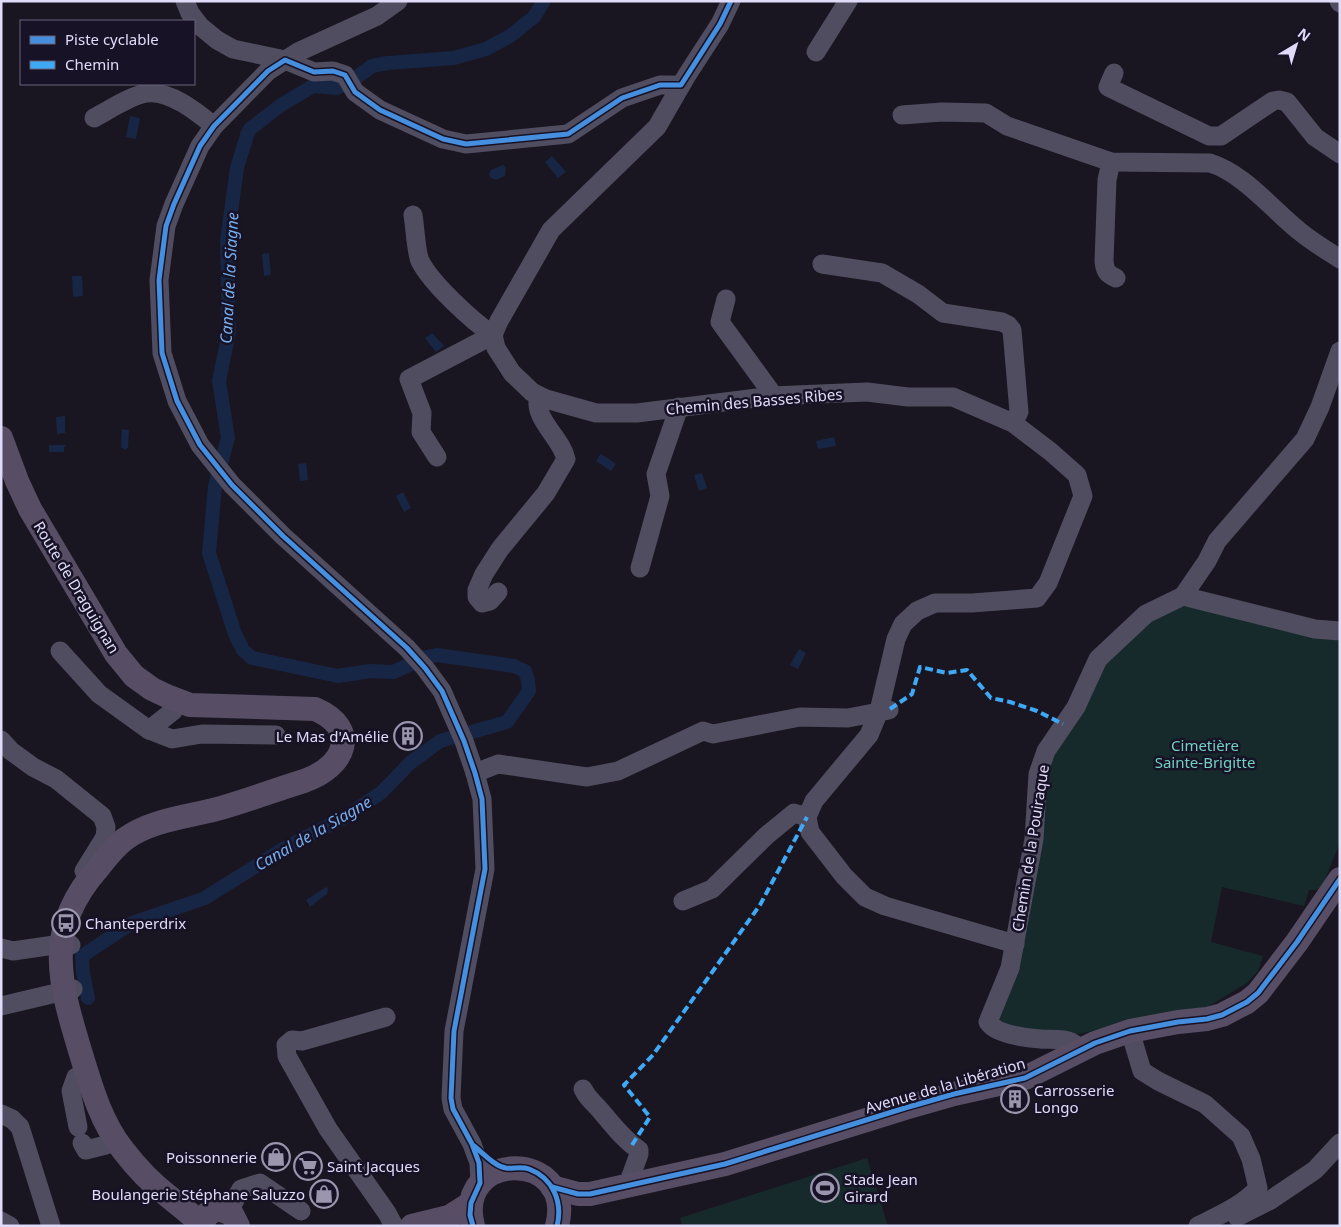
<svg xmlns="http://www.w3.org/2000/svg" width="1341" height="1227" viewBox="0 0 1341 1227" font-family="'Noto Sans',sans-serif">
	<style>
		.green { fill: #162a2c }
		.water { fill: #172645 }
		.lines { fill: none; stroke-linecap: round; stroke-linejoin: round }
		.canal { stroke: #172645; stroke-width: 14 }
		.minor { stroke: #4f4d5f; stroke-width: 19 }
		.major { stroke: #574d64; stroke-width: 24 }
		.quiet { stroke: #3fa9f5; stroke-width: 4; stroke-dasharray: 8 4; stroke-linecap: butt }
		.cycleway-casing { stroke: #171225; stroke-width: 8 }
		.cycleway { stroke: #468fdf; stroke-width: 5 }
		.labels { text-anchor: middle; dominant-baseline: central; stroke-width: 5; stroke-linejoin: round; paint-order: stroke }
		.street-label { font-size: 15px; fill: #e1dbfa; stroke: #171225 }
		.poi-label { font-size: 15px; fill: #e1dbfa; stroke: #171225; text-anchor: start }
		.park-label { font-size: 15px; fill: #70d1c0; stroke: #171225 }
		.water-label { font-size: 16px; font-style: italic; fill: #76adec; stroke: #171225 }
	</style>
	<rect width="100%" height="100%" fill="#191621"/>
	<g class="green">
		<path d="M1187 606 1334 638 1340 642V842L1321 890H1309L1304 906 1222 887 1211 942 1263 956 1258 971 1247 983 1201 1011 1072 1035 1037 1034 996 1020 1042 777 1102 661 1162 610Z"/>
		<path d="M867 1158 888 1226H683L680 1218Z"/>
	</g>
	<g class="water">
		<path d="M130 116 140 118 136 139 126 137Z"/>
		<path d="M552 156 566 172 558 178 545 162Z"/>
		<path d="M503 165 506 168 505 176 496 180 491 178 489 174 491 170Z"/>
		<path d="M269 253 271 275 264 276 262 254Z"/>
		<path d="M72 276H82L83 296 73 297Z"/>
		<path d="M432 333 444 346 436 352 425 338Z"/>
		<path d="M65 416V433L57 434 56 417Z"/>
		<path d="M122 429 129 430 128 448 125 450 121 447Z"/>
		<path d="M834 437 836 446 818 449 816 441Z"/>
		<path d="M49 445H66V446L64 447V452H49Z"/>
		<path d="M601 454 616 464 611 471 596 461Z"/>
		<path d="M306 463 308 480 300 481 298 464Z"/>
		<path d="M702 473 707 488 699 491 694 475Z"/>
		<path d="M403 492 411 508 404 512 396 496Z"/>
		<path d="M799 649 806 653 798 669 790 665Z"/>
		<path d="M326 887 329 890 327 891 328 893 310 907 306 900Z"/>
	</g>
	<g class="lines">
		<path class="canal" d="M88 998 83 973 82 956 132 923 205 898 283 849 347 816 382 792 410 763 440 741 507 722 529 691 528 680 525 671 514 666 437 655 427 657 393 672 370 671 338 676 252 658 243 650 235 634 209 553 215 486 228 438 219 381 229 332 227 241 237 168 247 135 250 129 281 105 313 86 337 88 353 80 372 66 388 63 454 58 486 49 510 36 534 17 544 1"/>
		<g class="minor">
			<path d="M185 1 190 13 200 26 217 40 233 49 285 60 314 72 333 71 345 75 355 92 380 110 443 139 466 144 568 134 622 98 660 85H681"/>
			<path d="M398 1 377 16 298 52 268 71 214 126 200 146 174 204 166 226 159 280 162 353 177 401 200 445 232 485 283 536 407 648 425 668 442 691 464 741 475 773 482 799 485 869 454 1031 451 1098 453 1109 472 1144 479 1163 480 1183"/>
			<path d="M731 1 720 24 687 75 657 127 551 230 499 321 493 335 496 348 512 373 532 392 546 399 596 413H637L772 396 867 392 908 397H953L1013 423 1051 452 1077 475 1083 496 1048 583 1037 598 972 603H935L917 611 903 624 896 639 879 711 869 735 814 801 807 817 810 832 844 876 865 897 885 906 1015 944"/>
			<path d="M1339 1 1340 3"/>
			<path d="M816 52 848 1"/>
			<path d="M1114 73 1108 87 1209 136H1221L1273 101 1279 100 1287 102 1315 137 1340 154"/>
			<path d="M902 115 942 112 986 113 1007 126 1111 162 1210 163C1243 173 1272 209 1298 230 1311 241 1326 250 1340 259"/>
			<path d="M94 118C109 110 130 96 146 93 170 90 197 112 214 126"/>
			<path d="M1111 162 1107 180 1104 261C1105 271 1107 274 1116 278"/>
			<path d="M413 215C415 226 416 252 420 261 431 283 472 321 493 335L409 379 422 413 421 432 437 457"/>
			<path d="M822 264 882 273 918 294 943 313 1002 322 1008 325 1012 330 1019 412 1013 423"/>
			<path d="M726 299 720 322 774 396"/>
			<path d="M640 568 660 496 656 474 679 407"/>
			<path d="M498 592 490 601 482 603 477 597V590L484 574 500 549 546 493 566 459C561 437 532 418 539 396"/>
			<path d="M1183 596 1207 561 1217 541 1305 439 1320 407 1340 351"/>
			<path d="M1183 596 1315 629 1340 631"/>
			<path d="M60 651 99 694 149 730 173 711 179 701"/>
			<path d="M149 730 172 739 202 734 276 735"/>
			<path d="M1 740 11 751 33 767 56 779 102 816 106 827 105 837 84 871"/>
			<path d="M475 773 498 764 587 777 618 771 703 731 713 734 800 717 848 718 889 710"/>
			<path d="M683 901 712 889 766 836 794 813 807 817"/>
			<path d="M1 948 13 951 61 944 71 945"/>
			<path d="M1 1006 73 989"/>
			<path d="M386 1017 302 1041 292 1040 286 1045 287 1056 328 1129 387 1213 394 1226"/>
			<path d="M1130 1031 1142 1071 1158 1081 1205 1104 1241 1136 1251 1159 1258 1188C1242 1206 1219 1215 1198 1226"/>
			<path d="M1081 1049C1078 1047 1075 1044 1071 1042 1062 1038 1050 1040 1040 1039 1026 1038 995 1034 988 1022L1010 968 1034 839 1038 774 1046 751 1076 707 1098 659 1146 614 1183 596"/>
			<path d="M76 1077 71 1091 78 1127"/>
			<path d="M583 1089C589 1101 593 1101 600 1110 612 1124 623 1139 639 1150V1154L627 1187"/>
			<path d="M1 1114 12 1119 20 1127 51 1226"/>
			<path d="M82 1143 86 1150 106 1145"/>
			<path d="M229 1211 241 1189 260 1183 301 1211"/>
			<path d="M1237 1217 1269 1201 1315 1170 1340 1143"/>
			<path d="M1 1221 10 1226"/>
		</g>
		<g class="major">
			<path d="M1 438 17 481 30 509 116 654 134 676 152 689 169 697 190 705 315 709C361 729 345 767 304 781 275 790 246 801 217 809 187 817 151 820 125 839 114 847 107 857 99 867 43 930 59 981 81 1054 91 1087 101 1122 123 1150 136 1167 151 1183 168 1196 180 1206 191 1214 202 1225"/>
			<path d="M552 1187 578 1194H590L725 1164 905 1108 954 1094 1025 1078 1095 1043 1130 1031 1178 1022 1207 1019 1222 1015 1247 1002 1258 993 1297 942 1340 879"/>
			<path d="M202 1226 207 1214 219 1209 232 1214 238 1226"/>
			<path d="M412 1226 449 1217 471 1203"/>
			<path d="M473 1226C453 1149 577 1149 557 1226"/>
		</g>
		<g class="quiet">
			<path d="M890 709 912 694 920 667 947 673 967 670 991 698 1010 702 1037 711 1063 724"/>
			<path d="M632 1145 650 1117 624 1085 653 1055 760 905 807 817"/>
		</g>
		<defs>
			<g id="cycleway">
				<path d="M474 1146C483 1153 494 1166 506 1168 513 1169 521 1166 529 1169 553 1178 563 1202 557 1226"/>
				<path d="M552 1187 578 1194H590L725 1164 905 1108 954 1094 1025 1078 1095 1043 1130 1031 1178 1022 1207 1019 1222 1015 1247 1002 1258 993 1297 942 1340 879"/>
				<path d="M473 1226 470 1215 471 1203 480 1183 479 1163 472 1144 453 1109 451 1098 454 1031 485 869 482 799 475 773 464 741 442 691 425 668 407 648 283 536 232 485 200 445 177 401 162 353 159 280 166 226 174 204 200 146 214 126 268 71 285 60 314 72 333 71 345 75 355 92 380 110 443 139 466 144 568 134 622 98 660 85H681L720 24 731 1"/>
			</g>
		</defs>
		<use href="#cycleway" class="cycleway-casing"/>
		<use href="#cycleway" class="cycleway"/>
	</g>
	<defs>
		<symbol id="building-ring" viewBox="-11 -11 22 22"><circle r="9.5" fill="#171225" stroke="#9b96ae" stroke-width="1.5"/><path d="M-4-6H4V6H1V3H-1V6H-4ZM-2.5-4.3h1.7v1.8h-1.7ZM.8-4.3h1.7v1.8H.8ZM-2.5-1h1.7V.8h-1.7ZM.8-1h1.7V.8H.8Z" fill="#9b96ae"/></symbol>
		<symbol id="bus-ring" viewBox="-11 -11 22 22"><circle r="9.5" fill="#171225" stroke="#9b96ae" stroke-width="1.5"/><path d="M-5-6H5V4H4V6H2V4H-2V6H-4V4H-5ZM-3.5-4V0h7V-4ZM-3.5 1.2v1.5H-2V1.2ZM2 1.2v1.5H3.5V1.2Z" fill="#9b96ae"/></symbol>
		<symbol id="shop-ring" viewBox="-11 -11 22 22"><circle r="9.5" fill="#171225" stroke="#9b96ae" stroke-width="1.5"/><path d="M-5-2.5h2.3a2.7 3.5 0 0 1 5.4 0H5L5.5 6h-11ZM-1.5-2.5h3a1.5 2.3 0 0 0-3 0Z" fill="#9b96ae"/></symbol>
		<symbol id="supermarket-ring" viewBox="-11 -11 22 22"><circle r="9.5" fill="#171225" stroke="#9b96ae" stroke-width="1.5"/><path d="M-6-5.5h2.5l.6 2H6L4.5 2H-2.5L-4.4-4H-6ZM-1.5 3.2a1.3 1.3 0 1 0 .1 0ZM3 3.2a1.3 1.3 0 1 0 .1 0Z" fill="#9b96ae"/></symbol>
		<symbol id="stadium-ring" viewBox="-11 -11 22 22"><circle r="9.5" fill="#171225" stroke="#9b96ae" stroke-width="1.5"/><path d="M0-5a6.5 5 0 1 0 0 10a6.5 5 0 1 0 0-10ZM-3.5-1.8h7v3.6h-7Z" fill="#9b96ae"/></symbol>
	</defs>
	<g fill-rule="evenodd">
		<use href="#building-ring" x="392" y="720" width="32" height="32"/>
		<use href="#bus-ring" x="50" y="907" width="32" height="32"/>
		<use href="#building-ring" x="999" y="1083" width="32" height="32"/>
		<use href="#shop-ring" x="260" y="1141" width="32" height="32"/>
		<use href="#supermarket-ring" x="292" y="1150" width="32" height="32"/>
		<use href="#stadium-ring" x="809" y="1172" width="32" height="32"/>
		<use href="#shop-ring" x="308" y="1178" width="32" height="32"/>
	</g>
	<g class="labels">
		<g class="street-label">
			<text transform="translate(754 401) rotate(-5)">Chemin des Basses Ribes</text>
			<text transform="translate(77 587) rotate(59)">Route de Draguignan</text>
			<text transform="translate(1030 848) rotate(-81)">Chemin de la Pouiraque</text>
			<text transform="translate(945 1085) rotate(-16)">Avenue de la Libération</text>
		</g>
		<g class="poi-label">
			<text x="389" y="736" text-anchor="end">Le Mas d'Amélie</text>
			<text x="85" y="923">Chanteperdrix</text>
			<text x="1034" y="1090">Carrosserie<tspan x="1034" dy="17">Longo</tspan></text>
			<text x="257" y="1157" text-anchor="end">Poissonnerie</text>
			<text x="327" y="1166">Saint Jacques</text>
			<text x="844" y="1179">Stade Jean<tspan x="844" dy="17">Girard</tspan></text>
			<text x="305" y="1194" text-anchor="end">Boulangerie Stéphane Saluzzo</text>
		</g>
		<g class="park-label">
			<text x="1205" y="745">Cimetière<tspan x="1205" dy="17">Sainte-Brigitte</tspan></text>
		</g>
		<g class="water-label">
			<text transform="translate(229 278) rotate(-87)">Canal de la Siagne</text>
			<text transform="translate(313 833) rotate(-30)">Canal de la Siagne</text>
		</g>
	</g>
	<rect width="1341" height="1227" fill="none" stroke="#e1dbfa" stroke-width="5"/>
	<rect x="20" y="20" width="175" height="65" fill="#171225" stroke="#68627a"/>
	<rect x="30" y="36" width="25" height="8" fill="#468fdf" stroke="#68627a"/>
	<text x="65" y="45" font-size="15" fill="#e1dbfa">Piste cyclable</text>
	<rect x="30" y="61" width="25" height="8" fill="#3fa9f5" stroke="#68627a"/>
	<text x="65" y="70" font-size="15" fill="#e1dbfa">Chemin</text>
	<g transform="translate(1296 45) rotate(38)" stroke="#171225" stroke-width="4" paint-order="stroke">
	<path d="M0-4L9 19L0 12L-9 19Z" fill="#e1dbfa"/>
	<text y="-8" font-size="14" font-weight="bold" text-anchor="middle" fill="#e1dbfa">N</text>
	</g>
</svg>
